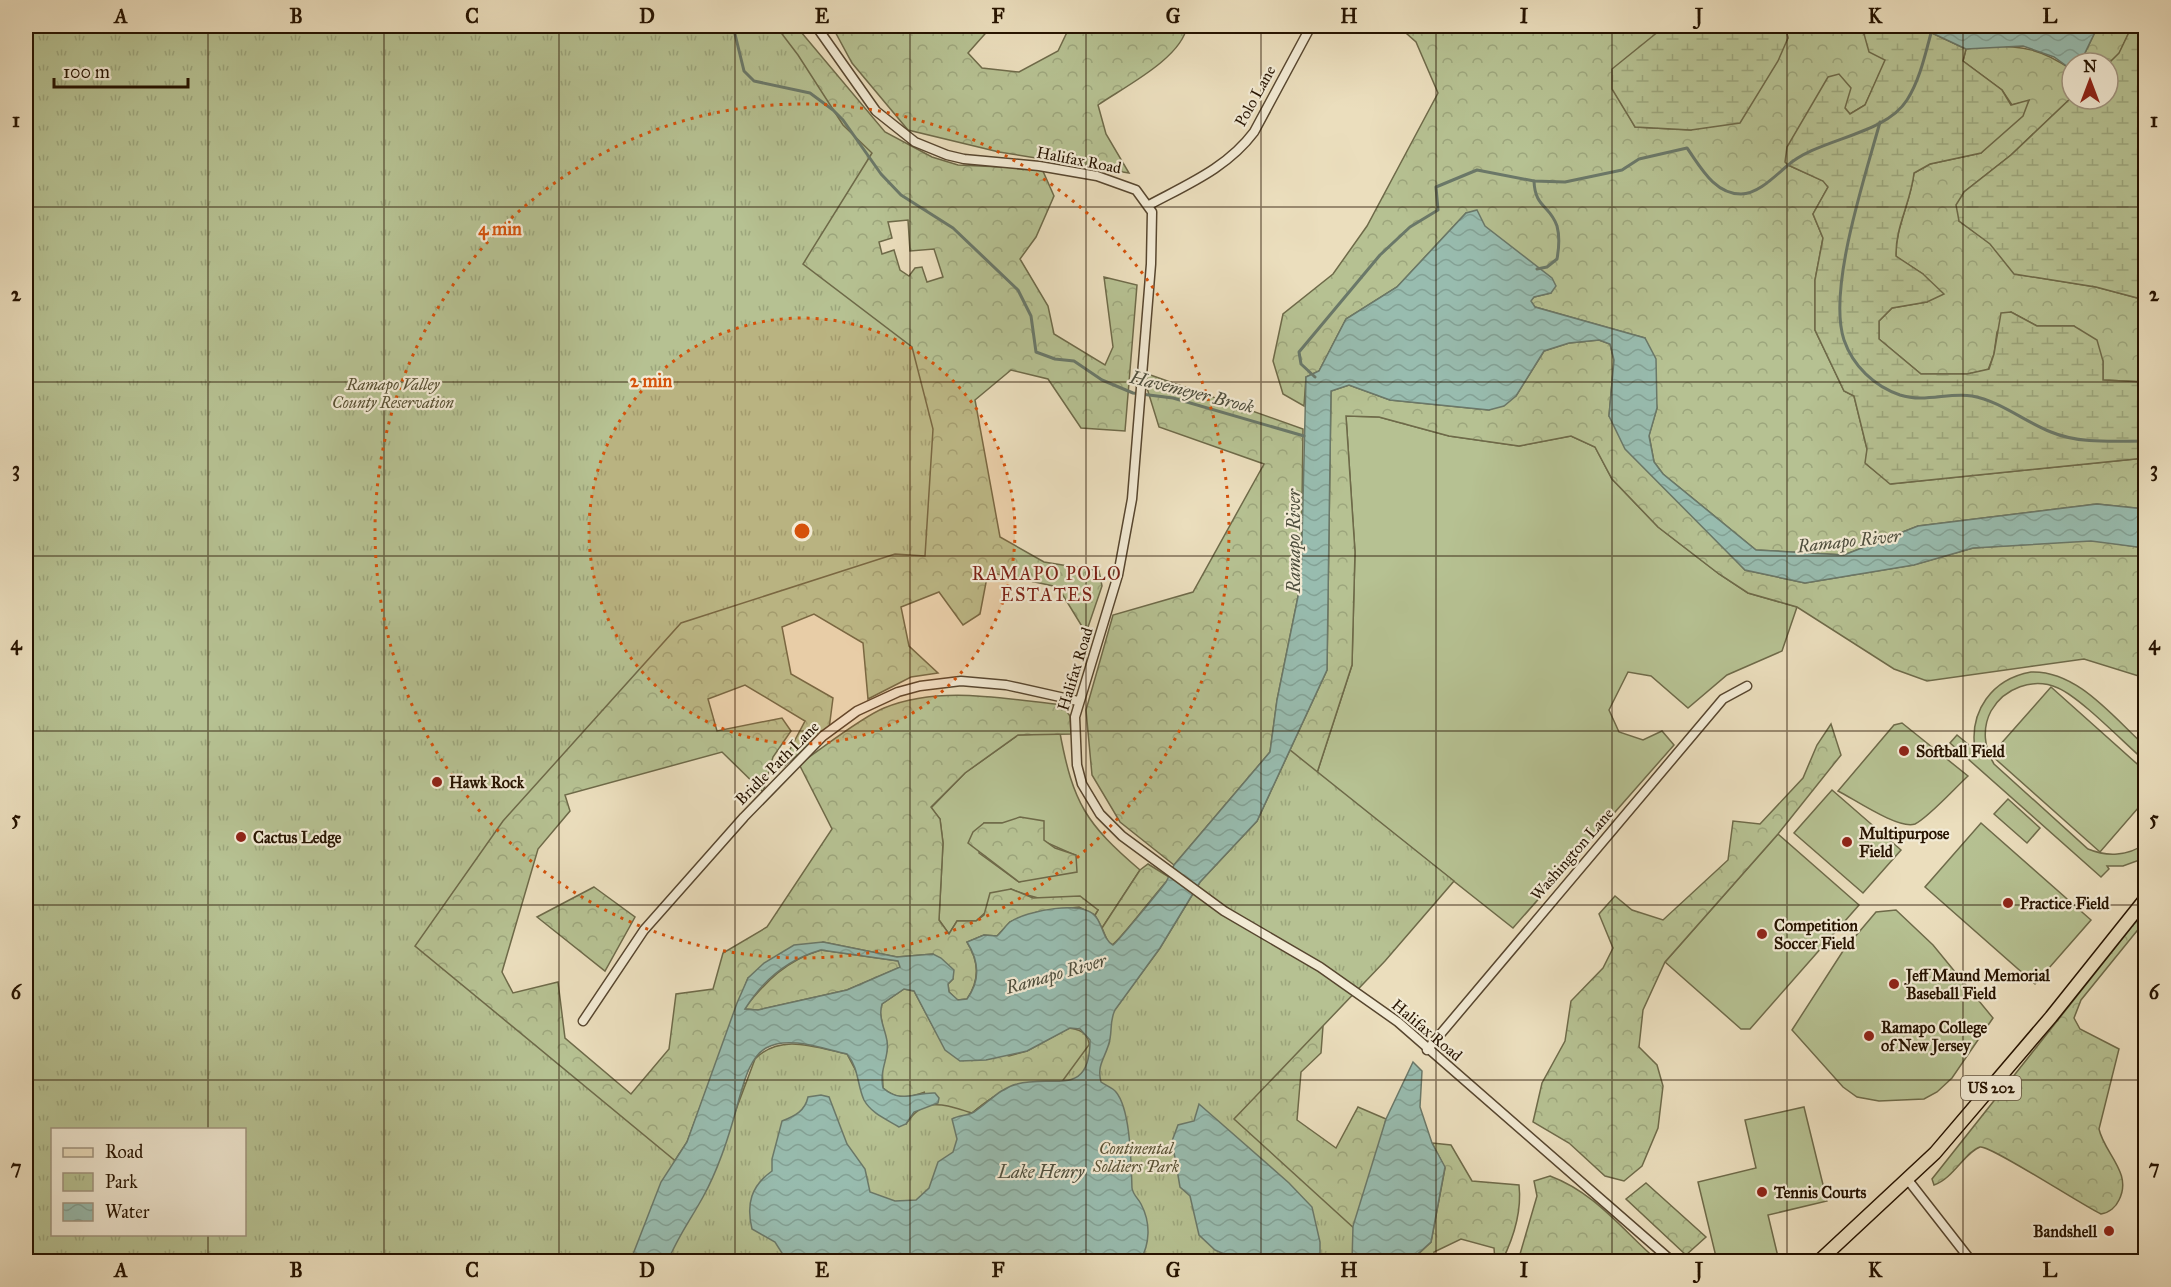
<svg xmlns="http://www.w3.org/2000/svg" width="2171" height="1287" viewBox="0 0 2171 1287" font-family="'IM FELL Great Primer',serif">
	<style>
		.green { fill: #b6c192; stroke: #6e6a49; stroke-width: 1.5; fill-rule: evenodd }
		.forest { fill: url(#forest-crowns); stroke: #6e6a49; stroke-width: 1.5; fill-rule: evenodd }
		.wetland { fill: url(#wetland-marsh); stroke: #6e6a49; stroke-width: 1.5 }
		.park { fill: url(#park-tufts); stroke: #6e6a49; stroke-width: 1.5; fill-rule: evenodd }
		.water { fill: url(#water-waves); stroke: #6a7869; stroke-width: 1.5; fill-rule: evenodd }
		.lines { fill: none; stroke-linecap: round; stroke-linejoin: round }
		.stream { stroke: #6a7869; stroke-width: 3 }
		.street-casing { stroke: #57462f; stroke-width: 11 }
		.primary-casing { stroke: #261300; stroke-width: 15 }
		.street { stroke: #f2ead4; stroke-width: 8 }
		.primary { stroke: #ebdebd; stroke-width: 12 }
		.grid { fill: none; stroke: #261300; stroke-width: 1.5; stroke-opacity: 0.55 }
		.ring { fill: none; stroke: #d5520b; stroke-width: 3; stroke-dasharray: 3 6 }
		.poi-dot { fill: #8f2418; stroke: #f2ead4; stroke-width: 2 }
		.labels { text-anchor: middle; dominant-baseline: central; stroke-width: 4.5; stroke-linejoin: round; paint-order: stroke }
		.shield { fill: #f2ead4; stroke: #635440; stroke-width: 1.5 }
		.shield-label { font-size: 15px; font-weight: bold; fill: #261300 }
		.street-label { font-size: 16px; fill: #261300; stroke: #f2ead4 }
		.park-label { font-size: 16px; font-style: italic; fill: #585033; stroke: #f2ead4 }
		.poi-label { font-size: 16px; font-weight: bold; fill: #261300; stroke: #f2ead4; text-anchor: start }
		.water-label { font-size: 18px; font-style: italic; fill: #4e4e3d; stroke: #f2ead4 }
		.neighbourhood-label { font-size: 18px; letter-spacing: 1.5px; fill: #7a1f14; stroke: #f2ead4 }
		.centre { fill: #d5520b; stroke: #f2ead4; stroke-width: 3 }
		.ring-label { font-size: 18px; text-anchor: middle; font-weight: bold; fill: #d5520b; stroke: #f2ead4; stroke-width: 4.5; stroke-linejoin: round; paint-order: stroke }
		.neatline { fill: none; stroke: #261300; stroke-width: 2 }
		.grid-label { font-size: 20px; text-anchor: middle; font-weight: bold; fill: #261300 }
	</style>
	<defs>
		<pattern id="forest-crowns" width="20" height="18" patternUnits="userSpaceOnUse" patternTransform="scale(1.5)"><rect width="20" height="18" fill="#b6c192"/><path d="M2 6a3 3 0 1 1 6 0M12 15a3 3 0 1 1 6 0" fill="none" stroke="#9ca57c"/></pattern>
		<pattern id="wetland-marsh" width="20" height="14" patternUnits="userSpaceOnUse" patternTransform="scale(1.5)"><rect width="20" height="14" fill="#b6c192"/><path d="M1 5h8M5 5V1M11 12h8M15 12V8" fill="none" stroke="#9ca57c"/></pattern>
		<pattern id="park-tufts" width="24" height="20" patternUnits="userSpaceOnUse" patternTransform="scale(1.5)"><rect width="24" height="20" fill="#b6c192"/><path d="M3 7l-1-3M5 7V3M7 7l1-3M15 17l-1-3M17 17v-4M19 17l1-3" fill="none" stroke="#9ca57c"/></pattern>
		<pattern id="water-waves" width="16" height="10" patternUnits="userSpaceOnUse" patternTransform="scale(1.5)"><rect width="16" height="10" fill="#98bcaf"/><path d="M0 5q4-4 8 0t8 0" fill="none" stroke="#83a195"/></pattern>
	</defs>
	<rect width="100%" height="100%" fill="#ebdebd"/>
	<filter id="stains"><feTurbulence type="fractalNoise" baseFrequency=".00333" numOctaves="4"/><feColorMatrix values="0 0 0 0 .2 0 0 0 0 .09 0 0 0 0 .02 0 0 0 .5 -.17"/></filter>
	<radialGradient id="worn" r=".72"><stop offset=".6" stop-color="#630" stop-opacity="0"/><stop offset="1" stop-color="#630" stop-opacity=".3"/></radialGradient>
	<g class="green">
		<path d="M1346 416 1379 417 1449 436 1519 446 1571 436 1595 447 1612 479 1658 527 1719 574 1748 593 1797 607 1782 651 1727 675 1688 708 1651 676 1628 672 1609 710 1619 732 1643 740 1662 731 1674 745 1513 928 1317 773 1352 665 1355 552Z"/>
		<path d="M2031 672C2077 670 2113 717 2145 746V761C2124 743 2081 698 2058 688 2033 677 2004 688 1991 711 1982 728 1984 748 1994 764L2088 849C2107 857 2128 856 2145 844V858L2123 866H2107L2109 869 2101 877 1950 743 1957 735 1975 750C1969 711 1992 679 2031 672Z"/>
		<path d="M2051 687 2145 771V800L2100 852 1991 755Z"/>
		<path d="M1902 723 1968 776C1956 787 1928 818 1915 824 1899 830 1854 799 1838 791L1894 725Z"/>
		<path d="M1060 733C1073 803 1086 824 1140 870L1102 928 1095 915 1098 910C1069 903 1038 901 1011 889L976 921H957L949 934 939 920 943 843 940 819 931 808 965 773 1018 735ZM984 823H1002L1075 855 1033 878 1019 882 979 853Z"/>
		<path d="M1832 790 1901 850 1863 893 1794 833Z"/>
		<path d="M2008 799 2040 828 2027 843 1994 814Z"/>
		<path d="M1981 823 2091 920 2035 984 1925 887Z"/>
		<path d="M1778 834 1859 905 1750 1029H1741L1665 962Z"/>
		<path d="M1896 910 1933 945 1993 1018 1952 1078 1937 1092 1924 1099 1879 1101 1857 1097 1843 1087 1792 1030 1843 951 1876 912Z"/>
		<path d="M1804 1107 1827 1201 1768 1215 1779 1261H1717L1698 1182 1756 1168 1745 1120Z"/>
	</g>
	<g class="forest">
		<path d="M26 26H796L885 132 932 157 958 165 1042 169 1054 196 1036 237 1020 259 1048 306 1054 334 1105 365 1113 347 1104 277 1137 285 1125 431 1081 428 1048 379 1011 370 975 400 1000 537 1044 562 1099 571 1102 586 1086 633 1058 587 988 572 980 614 963 625 939 592 901 607 909 646 938 673 911 677 868 699 863 643 814 614 782 627 791 674 833 698 829 729 779 770 805 721 745 685 708 699 717 731 782 718 791 731 773 757 763 792 722 752 565 795 570 811 538 849 502 972 513 993 558 982 565 1038 631 1094 669 1049 676 994 713 989 723 953 767 927 832 829 799 764C823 748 860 718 884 708 940 685 1005 699 1062 705L1070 716 1071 734 1018 735 965 773 931 807 940 819 943 843 939 920 949 934 957 921H976L984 915 990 893 1011 889 1033 898 1080 896 1098 910 1095 915 1079 907 1037 912 1010 922 997 936 984 935 967 942C979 961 980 980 967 999L957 1000 949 992 948 984 953 979 933 954 897 957 823 942 748 978 687 1142 661 1182 645 1220 26 1261ZM908 220 910 251 934 249 943 277 927 282 922 267 915 268 909 276 900 270 894 250 882 254 879 242 892 238 888 222ZM52 1130H244V1234H52Z"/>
		<path d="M832 26H992L968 53 982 68 1019 72 1058 51 1070 26H1187C1182 58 1124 87 1098 105L1106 134 1129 173 999 152 908 130 852 63Z"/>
		<path d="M1398 26H1712L1706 33 1687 28 1626 110 1635 127 1691 130 1764 82 1788 38 1785 26H1879L1864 34 1886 60 1865 105 1850 114 1845 108 1788 165 1824 181 1828 187 1813 214 1823 238 1815 280V330L1844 391 1854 396 1867 449 1866 464 1891 484 2145 458V509L2097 504 1918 526 1844 555 1756 550 1663 474 1654 462 1649 435 1657 408 1645 338 1535 307 1530 301 1534 297 1551 293V278L1466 213 1397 287 1346 319 1319 371 1306 377 1304 406 1283 394 1273 361 1283 314 1333 274 1367 226 1438 93 1416 42Z"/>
		<path d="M2098 26H2132L2119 54 2108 64 2080 63Z"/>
		<path d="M1988 46C2023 46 2042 49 2072 70V97L2011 155 1964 192 1959 221 1991 244 2015 274 2096 287 2145 300V382L2103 380V361L2074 326H2037L2011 312 1997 332 1994 354 1988 370 1967 374H1921L1879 339V321L1892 308 1927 302 1923 274 1896 257C1895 228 1911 202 1914 173L1930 164 1981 153 2028 101 2012 105 2002 90 1963 61 1966 49Z"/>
		<path d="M1599 340 1610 344 1614 360 1609 416 1745 570 1805 583 1913 565 1973 548 2091 540 2145 548V678L2084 659 1927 681 1894 669 1797 607 1748 593 1719 574 1658 527 1612 479 1595 447 1571 436 1519 446 1449 436 1379 417 1346 416 1355 552 1352 665 1317 773 1278 864 1257 821 1327 670 1331 391 1349 385 1390 400 1489 410 1516 396 1544 351 1569 343Z"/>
		<path d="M1142 372 1303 429 1301 582 1277 700 1270 752 1174 865 1120 822 1092 775 1086 710 1113 615 1193 592 1264 464 1159 427Z"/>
		<path d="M1831 724 1841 755 1778 834 1665 962 1643 1010 1639 1047 1657 1065 1663 1086 1658 1128 1642 1166 1624 1181 1605 1176 1569 1143 1533 1122 1542 1083 1565 1041 1571 1001 1603 968 1613 948 1599 914 1615 896 1632 910 1663 920 1728 860 1733 821 1760 824 1803 778 1817 745Z"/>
		<path d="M1020 817 1044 821V840L1055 848 1076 855 1077 872 1019 882 968 843 973 832 984 823H1002Z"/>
		<path d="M1148 864 1169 877 1167 881C1157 891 1119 942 1112 945L1108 942 1102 928 1140 870Z"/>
		<path d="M594 887 635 917 605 971 537 917Z"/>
		<path d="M2145 910V921L2081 1000 2074 1018 2080 1029 2119 1049 2099 1129C2104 1153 2133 1173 2119 1200 2116 1207 2109 1213 2101 1214 2083 1206 1989 1144 1980 1147 1965 1152 1953 1179 1934 1185L1932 1179Z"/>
		<path d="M821 950 899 961 901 967 847 990 758 1010 744 1009C766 981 787 960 821 950Z"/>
		<path d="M904 989 914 991 936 1032 1009 1056 1027 1051 1069 1028C1086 1030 1090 1037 1090 1054L1061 1083C1017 1083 1007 1084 972 1113L668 1262 704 1196 744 1083 874 1112 925 1092C909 1098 897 1100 883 1088L882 1063 887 1051 880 1011 882 1004Z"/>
		<path d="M1324 1013 1321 1053 1301 1072 1297 1120 1336 1148 1358 1107 1386 1119 1352 1261 1157 1070Z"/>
		<path d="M1432 1143 1451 1145 1472 1181 1519 1185C1522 1212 1514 1237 1502 1261H1495L1494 1248 1461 1239 1434 1252 1433 1261 1410 1262 1431 1242 1445 1168Z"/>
		<path d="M1550 1176C1596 1193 1623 1231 1658 1261H1518L1537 1196 1534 1181Z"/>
		<path d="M1646 1183 1706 1237 1686 1255 1626 1199Z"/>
	</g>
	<g class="wetland">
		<path d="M1712 26H1785L1788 38 1778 61 1740 123 1691 130 1635 127 1612 89V69L1664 27 1687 28 1706 33Z"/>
		<path d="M1879 26H1917L1966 49 1963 61 2002 90 2011 105 2029 100 2023 116 1981 153 1930 164 1914 173C1911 202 1895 227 1896 256L1923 274 1944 294 1927 302 1892 308 1879 321V339L1921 374H1967L1989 369 1994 354 2001 313 2011 312 2037 326H2074L2097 340 2103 361V380L2145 382V458L1890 484 1865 463 1867 449 1854 396 1844 391 1815 330V280L1823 238 1813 214 1828 187 1823 181 1788 165 1785 162 1787 147 1828 77 1839 74 1851 88 1845 108 1850 114 1865 105 1885 60 1869 52 1864 34Z"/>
		<path d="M2132 26H2145V300L2096 287 2014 274 1990 244 1959 221 1956 205 1964 192 2011 155 2072 97 2108 99V64L2119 53Z"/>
	</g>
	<path class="park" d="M26 26H776L798 55 843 125 872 153 803 264 912 347 933 429 925 556 895 554 681 623 503 821 415 946 707 1187 755 1059C780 1033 815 1047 847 1054L858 1075 864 1099 906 1124C925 1095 945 1105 972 1113 1007 1084 1017 1083 1061 1083L1160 948 1200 882 1257 821 1290 750 1454 881 1385 961 1234 1119 1390 1261H26ZM52 1130H244V1234H52Z"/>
	<g class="water">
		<path d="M1917 26H2098L2080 63H2072V70L2054 57 2023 46 1966 49Z"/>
		<path d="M1477 210 1485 226 1552 278 1556 286 1551 293 1534 297 1531 301 1535 307 1645 338 1656 359 1657 408 1649 436 1654 462 1663 474 1756 550 1844 555 1918 526 2097 504 2145 509V548L2091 541 1973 548 1914 565 1805 583 1745 570 1625 449 1609 416 1614 360 1610 344 1599 340 1569 343 1544 351 1516 396 1504 406 1489 410 1390 400 1349 385 1331 391 1327 670 1257 821 1200 882 1160 948 1115 1010C1110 1020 1112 1028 1110 1039 1107 1056 1096 1064 1101 1082 1105 1085 1113 1088 1116 1092 1131 1110 1131 1165 1132 1188 1133 1195 1138 1198 1141 1204 1151 1223 1150 1244 1140 1261H787L775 1242 752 1229C746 1204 751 1186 772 1171V1159L782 1121C795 1116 805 1111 808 1097L821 1095 829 1097 847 1144 865 1169 870 1192 895 1201 916 1200 929 1188 938 1162 953 1152 957 1139 952 1119C959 1115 967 1116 974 1112 988 1103 1000 1088 1017 1084 1053 1074 1090 1099 1090 1040L1080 1029 1070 1028 1027 1051 986 1060 960 1061 945 1050 914 991 904 989 882 1004C878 1018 885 1028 887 1041 890 1057 879 1068 883 1088 901 1104 915 1092 935 1093L939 1098 938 1103 914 1112 906 1124 899 1127C886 1119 871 1113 864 1100 857 1085 859 1068 847 1054 823 1049 789 1035 766 1048 750 1057 744 1082 739 1099 731 1130 718 1170 703 1197 691 1219 677 1238 668 1261L630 1262 661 1182 687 1142 737 1003 748 978 764 963 794 945 823 942 897 957 933 954 941 958 954 970 953 979 948 984 949 992 958 1000 967 999C981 980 979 961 967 942L984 935 997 936C1002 932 1006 925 1010 922 1026 911 1083 899 1096 917 1103 926 1103 939 1113 945 1116 944 1160 890 1166 882 1169 877 1171 870 1174 865L1270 752 1277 700 1301 582 1306 377 1319 371 1346 319 1397 287 1466 213ZM821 950 898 961 900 967 847 990 758 1010 745 1009C763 980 789 959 821 950Z"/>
		<path d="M1413 1062 1422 1071 1420 1107 1432 1143 1445 1167 1431 1242 1410 1261H1352L1353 1226 1386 1119Z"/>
		<path d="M1199 1104 1289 1183 1312 1207 1320 1242V1261H1240L1215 1250 1199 1235 1190 1196 1180 1187 1172 1141 1178 1125 1194 1121Z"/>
	</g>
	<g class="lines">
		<g class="stream">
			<path d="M733 26 744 71 754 81 810 93 833 110 843 120 881 174 901 195 953 228 1018 290 1031 316 1036 352 1055 359 1074 361 1102 380 1133 393 1173 398 1304 436"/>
			<path d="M1880 122C1866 174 1827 289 1844 340 1853 366 1874 386 1900 395 1925 403 1949 392 1972 396 2000 401 2025 422 2051 432 2079 444 2115 441 2146 441"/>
			<path d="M1534 181C1535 208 1550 205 1557 226 1560 237 1559 248 1557 259L1547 267 1537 269"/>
			<path d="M1315 377 1301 364 1299 352 1380 255 1410 227 1438 210 1436 187 1477 170 1534 181 1565 182 1622 170 1639 159 1687 148C1700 166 1714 194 1741 194 1758 194 1775 176 1787 166 1818 138 1884 136 1907 100 1921 78 1926 50 1933 26"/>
		</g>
		<defs>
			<g id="street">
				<path d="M816 26 876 111 915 142 947 155 964 159 1039 166 1097 176 1136 190 1152 212 1151 264 1132 499 1118 575 1075 717 1077 765 1082 784 1100 814 1122 836 1224 911 1320 967 1398 1022 1673 1262"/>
				<path d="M1149 205C1188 184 1227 168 1254 132L1311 26"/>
				<path d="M583 1021 644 930 744 817 823 736 857 711 898 692 920 686 961 681 1006 685 1078 701"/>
				<path d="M1427 1050 1723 699 1747 686"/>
				<path d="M1908 1180 1972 1262"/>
			</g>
			<path id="primary" d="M1818 1262 1935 1153 2051 1017 2146 898"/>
		</defs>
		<use href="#street" class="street-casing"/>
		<use href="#primary" class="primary-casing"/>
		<use href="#street" class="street"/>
		<use href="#primary" class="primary"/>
	</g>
	<path class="grid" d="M208 26V1130M384 26V1262M559 26V1262M735 26V1262M910 26V1262M1086 26V1262M1261 26V1262M1436 26V1262M1612 26V1262M1787 26V1262M1963 26V1262M26 207H2146M26 382H2146M26 556H2146M26 731H2146M26 905H2146M26 1080H2146M208 1234V1262"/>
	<circle cx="802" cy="531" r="213" fill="#d5520b" fill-opacity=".12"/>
	<g class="ring">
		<circle cx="802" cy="531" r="213"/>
		<circle cx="802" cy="531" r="427"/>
	</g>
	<g class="poi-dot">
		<circle cx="1904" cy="751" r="6"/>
		<circle cx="437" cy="782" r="6"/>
		<circle cx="241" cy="837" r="6"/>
		<circle cx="1847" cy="842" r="6"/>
		<circle cx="2008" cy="903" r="6"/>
		<circle cx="1762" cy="934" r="6"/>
		<circle cx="1894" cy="984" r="6"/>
		<circle cx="1869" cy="1036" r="6"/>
		<circle cx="1762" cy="1192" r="6"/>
		<circle cx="2109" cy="1231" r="6"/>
	</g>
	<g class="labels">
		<rect class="shield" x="1961" y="1076" width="60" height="24" rx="4.5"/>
		<g class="shield-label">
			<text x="1991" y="1088">US 202</text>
		</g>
		<g class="street-label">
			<text transform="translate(1255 96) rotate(-61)">Polo Lane</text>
			<text transform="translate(1079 160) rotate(11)">Halifax Road</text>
			<text transform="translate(1075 669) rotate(-73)">Halifax Road</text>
			<text transform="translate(777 763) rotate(-45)">Bridle Path Lane</text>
			<text transform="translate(1572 854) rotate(-49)">Washington Lane</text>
			<text transform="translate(1427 1030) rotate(40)">Halifax Road</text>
		</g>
		<g class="park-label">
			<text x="393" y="384">Ramapo Valley<tspan x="393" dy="18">County Reservation</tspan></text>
			<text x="1136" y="1148">Continental<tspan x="1136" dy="18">Soldiers Park</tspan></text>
		</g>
		<g class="poi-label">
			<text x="1916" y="751">Softball Field</text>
			<text x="449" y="782">Hawk Rock</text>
			<text x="1859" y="833">Multipurpose<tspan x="1859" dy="18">Field</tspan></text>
			<text x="253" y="837">Cactus Ledge</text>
			<text x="2020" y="903">Practice Field</text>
			<text x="1774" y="925">Competition<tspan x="1774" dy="18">Soccer Field</tspan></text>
			<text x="1906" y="975">Jeff Maund Memorial<tspan x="1906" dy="18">Baseball Field</tspan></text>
			<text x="1881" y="1027">Ramapo College<tspan x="1881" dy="18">of New Jersey</tspan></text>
			<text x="1774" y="1192">Tennis Courts</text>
			<text x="2097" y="1231" text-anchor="end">Bandshell</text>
		</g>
		<g class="water-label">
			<text transform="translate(1192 392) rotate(14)">Havemeyer Brook</text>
			<text transform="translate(1294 541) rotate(-90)">Ramapo River</text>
			<text transform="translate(1849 541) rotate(-6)">Ramapo River</text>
			<text transform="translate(1056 974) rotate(-16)">Ramapo River</text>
			<text x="1041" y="1172">Lake Henry</text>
		</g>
		<g class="neighbourhood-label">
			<text x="1047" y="574">RAMAPO POLO<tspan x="1047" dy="21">ESTATES</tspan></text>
		</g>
	</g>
	<circle cx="802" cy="531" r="9" class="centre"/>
	<g class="ring-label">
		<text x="500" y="235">4 min</text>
		<text x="651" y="387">2 min</text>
	</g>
	<rect width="2171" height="1287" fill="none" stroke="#ebdebd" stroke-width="66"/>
	<rect x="51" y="1128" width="195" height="108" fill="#f2ead4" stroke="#a0947f" stroke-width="1.5"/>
	<rect x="63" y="1148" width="30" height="9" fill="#ebdebd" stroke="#a0947f" stroke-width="1.5"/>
	<text x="105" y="1158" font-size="18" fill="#261300">Road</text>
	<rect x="63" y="1173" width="30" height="18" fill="url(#park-tufts)" stroke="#a0947f" stroke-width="1.5"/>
	<text x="105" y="1188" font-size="18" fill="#261300">Park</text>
	<rect x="63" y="1203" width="30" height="18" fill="url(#water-waves)" stroke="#a0947f" stroke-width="1.5"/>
	<text x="105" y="1218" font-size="18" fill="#261300">Water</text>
	<g transform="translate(2090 81)"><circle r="28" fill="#f2ead4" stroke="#a0947f" stroke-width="1.5"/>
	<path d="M0-4.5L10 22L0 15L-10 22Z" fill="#8f2418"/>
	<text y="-9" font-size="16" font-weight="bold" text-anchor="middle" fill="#261300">N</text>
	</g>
	<path d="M54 78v9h134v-9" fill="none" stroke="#261300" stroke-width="3"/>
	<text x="63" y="78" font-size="18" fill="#261300" stroke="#f2ead4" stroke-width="4.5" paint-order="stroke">100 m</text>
	<rect x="33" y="33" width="2105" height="1221" class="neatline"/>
	<g class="grid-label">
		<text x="121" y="23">A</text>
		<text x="296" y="23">B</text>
		<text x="472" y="23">C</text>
		<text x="647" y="23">D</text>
		<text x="822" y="23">E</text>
		<text x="998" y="23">F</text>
		<text x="1173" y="23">G</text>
		<text x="1349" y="23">H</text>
		<text x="1524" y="23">I</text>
		<text x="1699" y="23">J</text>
		<text x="1875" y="23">K</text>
		<text x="2050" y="23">L</text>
		<text x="16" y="127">1</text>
		<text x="2154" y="127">1</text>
		<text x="16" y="301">2</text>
		<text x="2154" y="301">2</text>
		<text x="16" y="476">3</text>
		<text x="2154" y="476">3</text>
		<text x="16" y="650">4</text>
		<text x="2154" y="650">4</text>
		<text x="16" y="825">5</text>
		<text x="2154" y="825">5</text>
		<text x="16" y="999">6</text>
		<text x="2154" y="999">6</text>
		<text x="16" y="1174">7</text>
		<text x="2154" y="1174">7</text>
		<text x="121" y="1277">A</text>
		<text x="296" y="1277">B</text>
		<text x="472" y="1277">C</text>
		<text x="647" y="1277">D</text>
		<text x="822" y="1277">E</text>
		<text x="998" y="1277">F</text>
		<text x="1173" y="1277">G</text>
		<text x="1349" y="1277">H</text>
		<text x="1524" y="1277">I</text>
		<text x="1699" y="1277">J</text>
		<text x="1875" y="1277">K</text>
		<text x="2050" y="1277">L</text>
	</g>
	<rect width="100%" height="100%" filter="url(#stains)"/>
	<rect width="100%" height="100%" fill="url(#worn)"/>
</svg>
